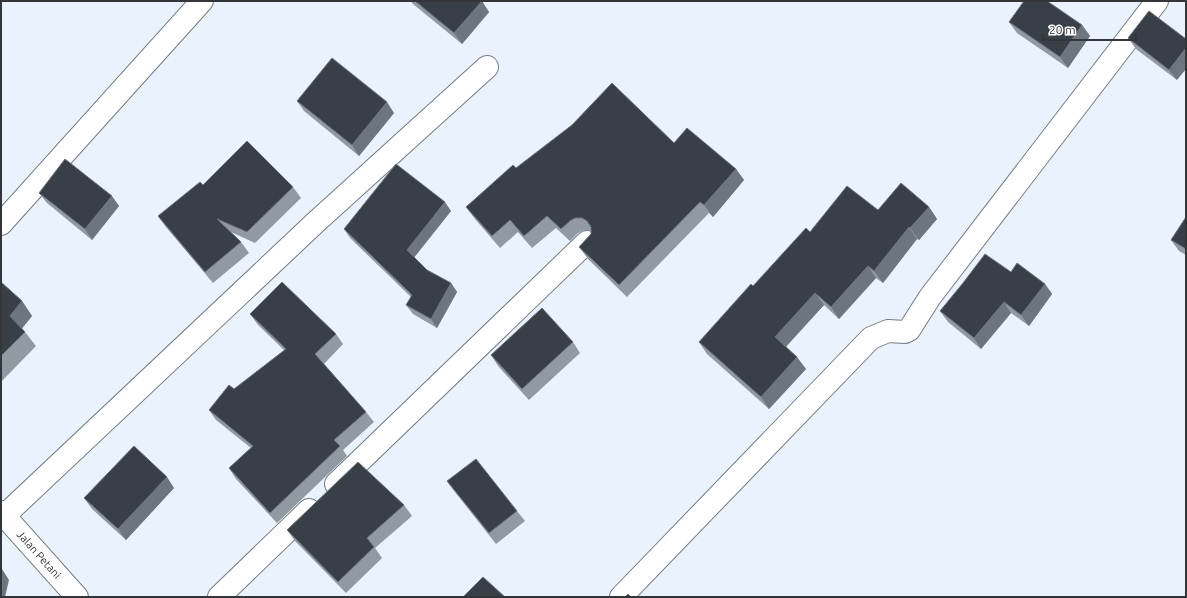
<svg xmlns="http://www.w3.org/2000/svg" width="1187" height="598" viewBox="0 0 1187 598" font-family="Ubuntu,sans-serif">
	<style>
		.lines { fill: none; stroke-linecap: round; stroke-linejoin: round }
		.street-casing { stroke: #747c85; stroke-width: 24 }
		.street { stroke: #fff; stroke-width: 22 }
		.wall { fill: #9199a2 }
		.shaded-wall { fill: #6d757e }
		.building { fill: #383f47; stroke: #6d757e }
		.labels { text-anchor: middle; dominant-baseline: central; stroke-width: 4; stroke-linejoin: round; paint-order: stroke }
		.street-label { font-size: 11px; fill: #323539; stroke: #fff }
	</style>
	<rect width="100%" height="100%" fill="#eaf3fd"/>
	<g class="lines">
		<defs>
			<g id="street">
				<path d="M1 224 202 1"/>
				<path d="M336 484 587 242"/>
				<path id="s1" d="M1 512 77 597"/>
				<path d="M4 516 316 222 487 67"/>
				<path d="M219 597 309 510"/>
				<path d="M621 597 871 338 888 331 905 332 909 330 930 297 1157 1"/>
			</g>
		</defs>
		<use href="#street" class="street-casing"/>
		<use href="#street" class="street"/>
	</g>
	<g class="wall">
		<path d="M411 1H481L489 12 462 44 413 4Z"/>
		<path d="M1149 11 1177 80 1136 49 1128 38Z"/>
		<path d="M1009 22 1082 25 1090 36 1068 68 1017 33Z"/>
		<path d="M297 101 394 113 359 156 304 111Z"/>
		<path d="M674 143 736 169 744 180 713 217 709 213 627 297 588 259 579 247 591 234V230H584L578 233 570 241 556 228 532 248 518 232 500 248 475 219 466 207 516 168Z"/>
		<path d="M203 185 293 187 301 198 255 243 231 232 241 242 249 253 213 283 166 227 158 216Z"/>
		<path d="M39 193 119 206 92 240 47 203Z"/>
		<path d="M929 207 937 219 919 240 917 239 883 283 876 278 839 319 824 305 786 346 806 369 769 409 707 354 699 342 753 286 810 232 878 210Z"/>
		<path d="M451 211 414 257 427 270 451 283 457 292 437 328 413 314 406 305 411 297 350 238 344 229Z"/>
		<path d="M1186 217V255L1179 251 1171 240Z"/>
		<path d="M1011 272 1045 284 1052 294 1029 326 1011 313 981 349 948 322 940 311Z"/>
		<path d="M1 282 22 301 32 316 22 328 25 332 36 346 1 382Z"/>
		<path d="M250 314 336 334 343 344 324 364 366 412 374 422 343 450 347 456 277 523 236 479 229 468 251 448 216 420 209 410 284 350 258 325Z"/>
		<path d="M573 342 580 353 529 400 498 366 491 355Z"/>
		<path d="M447 481 517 511 525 521 496 544 455 492Z"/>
		<path d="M174 488 126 540 92 509 84 498Z"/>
		<path d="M404 505 412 516 375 548 382 558 346 593 295 541 287 530Z"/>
	</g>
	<g class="shaded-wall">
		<path d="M482 1 489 12 462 44 454 33Z"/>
		<path d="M1082 25 1090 36 1068 68 1060 57Z"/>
		<path d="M1186 48V69L1177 80 1169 70Z"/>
		<path d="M387 102 394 113 359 156 352 145Z"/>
		<path d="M736 169 744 180 713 217 704 205Z"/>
		<path d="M112 196 119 206 92 240 85 229Z"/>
		<path d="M445 202 451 211 413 259 407 250Z"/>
		<path d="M929 207 937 219 919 240 910 228Z"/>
		<path d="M909 227 917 239 883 283 874 271Z"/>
		<path d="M868 266 876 278 839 319 831 307Z"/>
		<path d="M451 283 457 292 437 328 431 319Z"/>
		<path d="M1045 284 1052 294 1029 326 1021 315Z"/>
		<path d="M815 293 824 305 784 349 775 337Z"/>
		<path d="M22 301 32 316 20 331 10 316Z"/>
		<path d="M1004 302 1011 313 981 349 974 338Z"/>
		<path d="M797 357 806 369 769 409 761 397Z"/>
		<path d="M167 477 174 488 126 540 118 529Z"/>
		<path d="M2 569 9 580 5 597H1V572Z"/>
	</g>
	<g class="building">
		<path d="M415 1H482L454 33Z"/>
		<path d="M1024 1H1047L1082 25 1060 57 1009 22Z"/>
		<path d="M1149 11 1186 39V48L1169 70 1128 38Z"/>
		<path d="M332 58 387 102 352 145 297 101Z"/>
		<path d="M612 83 674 143 687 128 736 169 704 205 700 202 619 285 579 247 591 234V227L587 221 582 218H575L570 221 561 229 547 216 524 236 510 220 492 236 466 207 513 165 516 168 572 125Z"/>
		<path d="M247 141 293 187 247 232 217 219 241 242 205 272 158 216 200 182 203 185Z"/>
		<path d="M65 159 112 196 85 229 39 193Z"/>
		<path d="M396 164 445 202 407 250 427 270 451 283 431 319 406 305 412 295 344 229Z"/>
		<path d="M901 183 929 207 910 228 909 227 874 271 868 266 831 307 815 293 775 337 797 357 761 397 699 342 751 284 753 286 806 228 810 232 847 186 878 210Z"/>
		<path d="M1186 217V249L1171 240Z"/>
		<path d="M985 254 1011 272 1017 263 1045 284 1021 315 1004 302 974 338 940 311 963 283Z"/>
		<path d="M1 282 22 301 10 316 25 332 1 356Z"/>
		<path d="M282 282 336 334 315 354 366 412 334 440 340 446 270 513 229 468 253 446 209 410 229 385 234 389 286 349 250 314Z"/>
		<path d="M542 308 573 342 522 389 491 355Z"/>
		<path d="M134 446 167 477 118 529 84 498Z"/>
		<path d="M476 459 517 511 489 533 447 481Z"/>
		<path d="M358 462 404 505 367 538 374 547 338 582 287 530Z"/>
		<path d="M483 577 505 597H465L464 596Z"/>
		<path d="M628 594 631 597H625Z"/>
	</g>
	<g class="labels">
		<g class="street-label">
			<text stroke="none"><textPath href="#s1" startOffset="57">Jalan Petani</textPath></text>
		</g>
	</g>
	<rect width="1187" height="598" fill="none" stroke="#323539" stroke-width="4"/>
	<path d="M1043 34v6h93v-6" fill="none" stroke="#323539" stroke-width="2"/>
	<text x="1049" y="34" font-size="12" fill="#323539" stroke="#ffffff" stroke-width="3" paint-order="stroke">20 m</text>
</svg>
